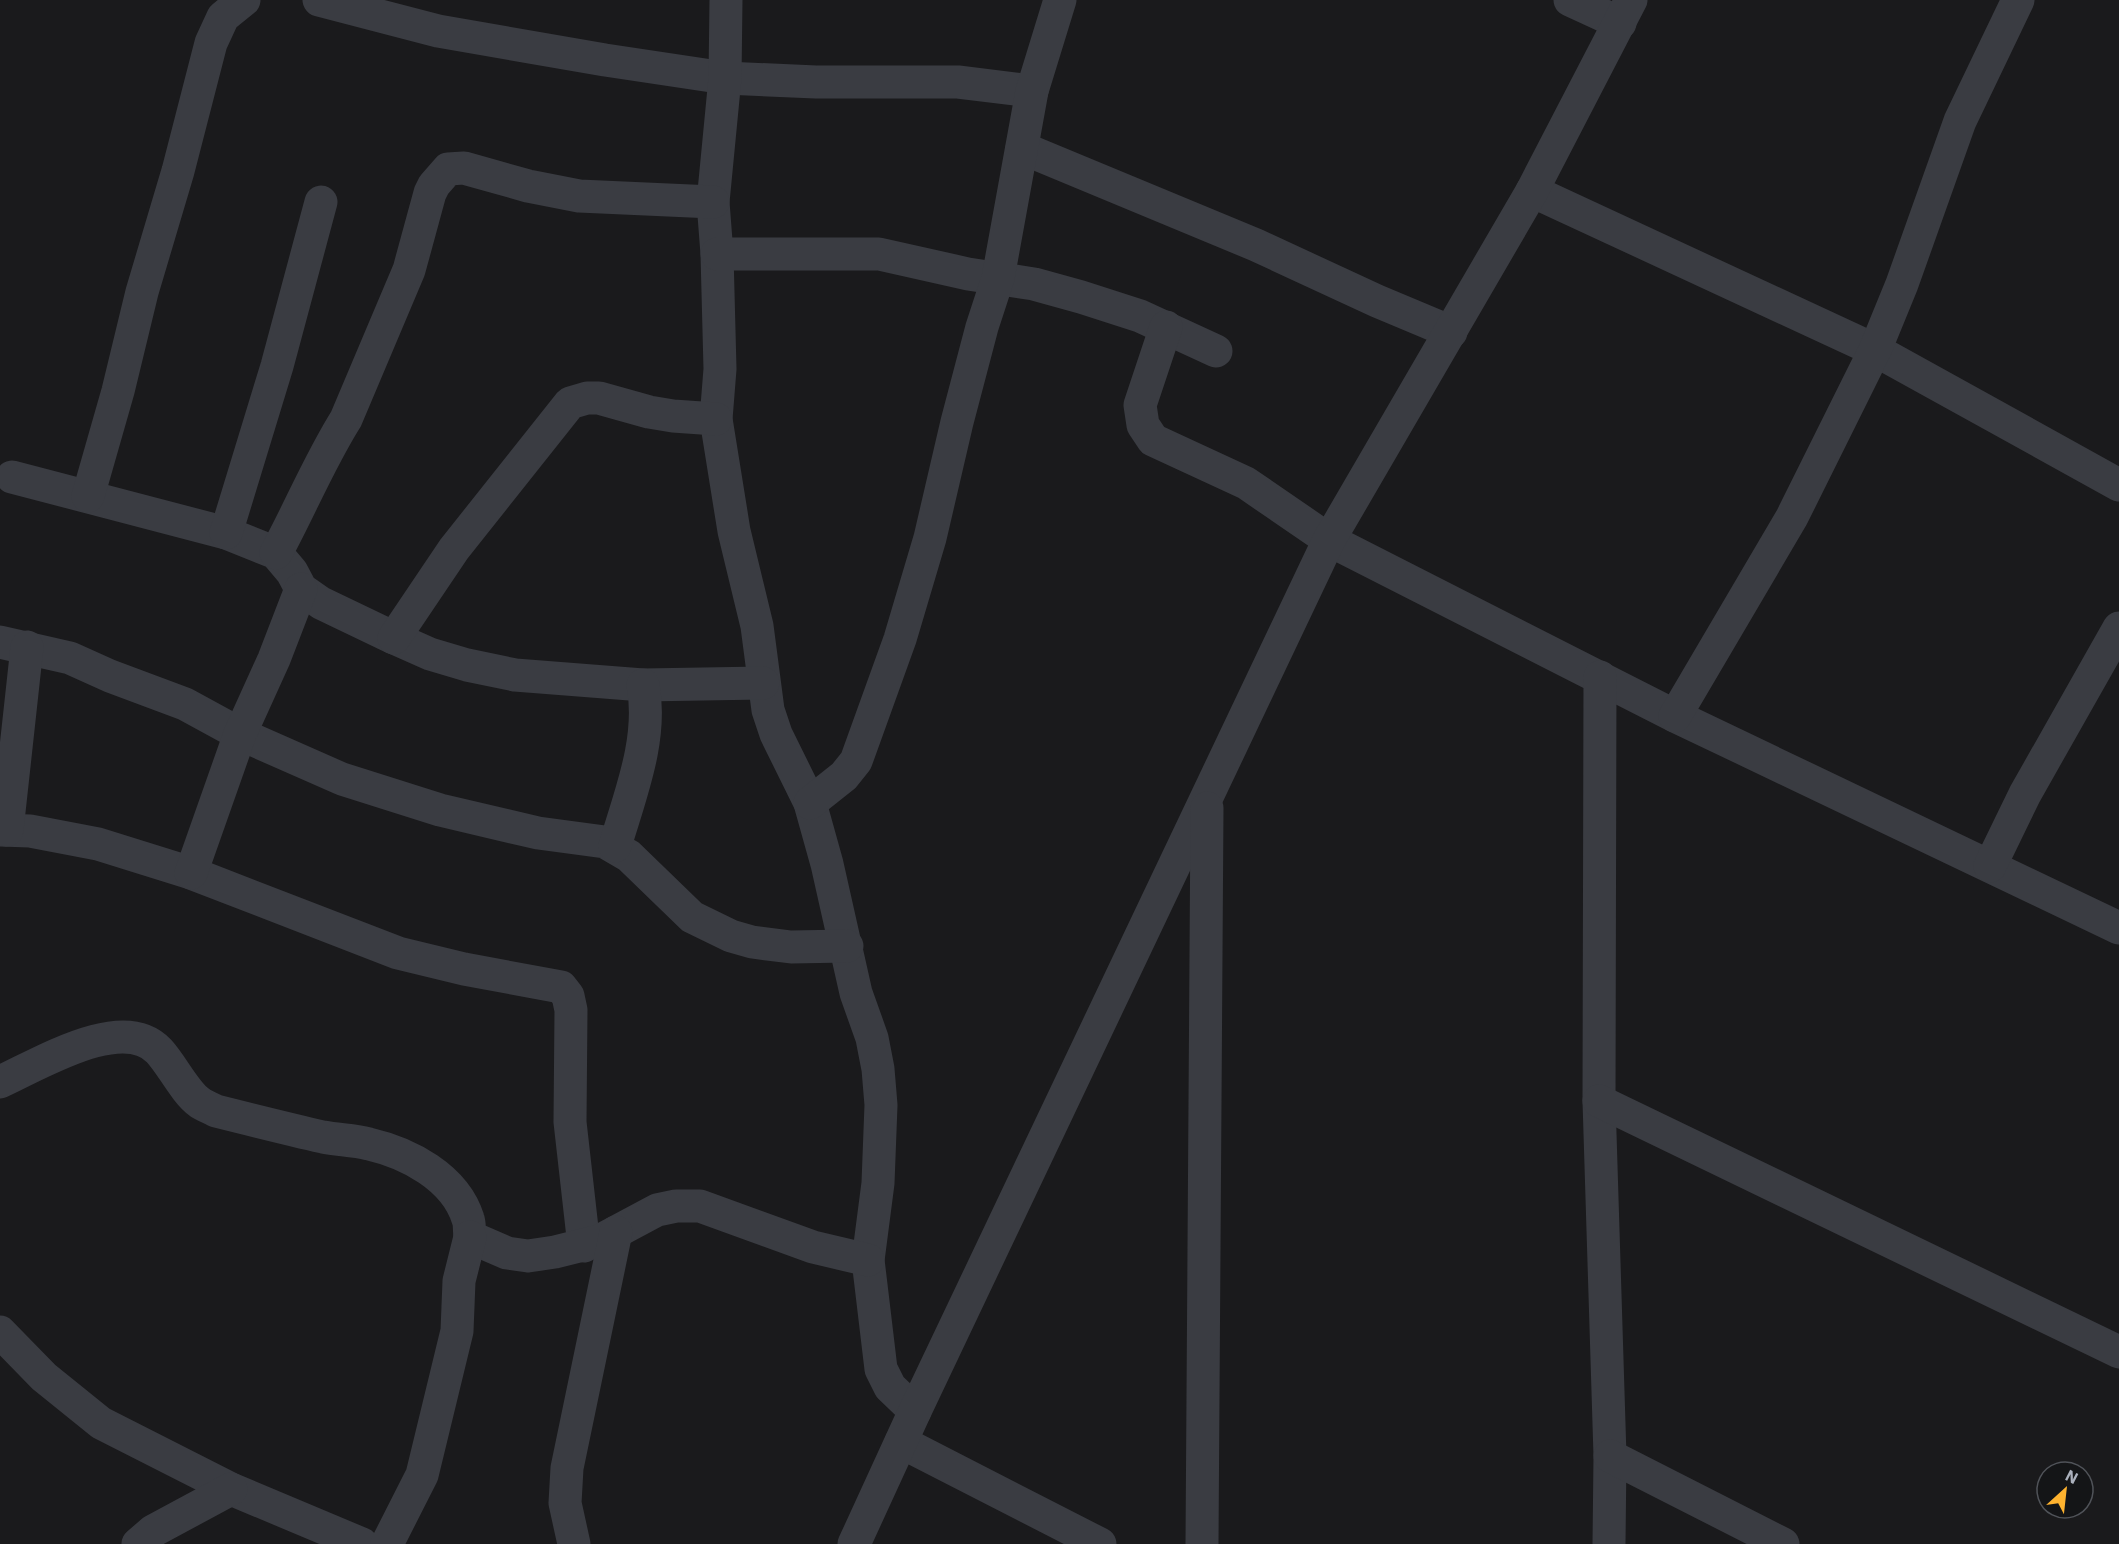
<svg xmlns="http://www.w3.org/2000/svg" width="2119" height="1544" viewBox="0 0 2119 1544" font-family="'IBM Plex Sans',sans-serif">
	<style>
		.lines { fill: none; stroke-linecap: round; stroke-linejoin: round }
		.street { stroke: #3a3c42; stroke-width: 33 }
	</style>
	<rect width="100%" height="100%" fill="#1a1a1c"/>
	<g class="lines">
		<g class="street">
			<path d="M319 0 438 31 605 60 725 78 816 82H958L1032 91"/>
			<path d="M726 0 725 78 713 202 717 254 720 369 716 419 734 531 757 626 768 710 776 734 810 803 827 864 856 993 872 1038 878 1069 881 1105 878 1183 868 1260 881 1369 890 1387 915 1411"/>
			<path d="M1570 0 1620 23"/>
			<path d="M1022 148 1256 245 1377 301 1451 332"/>
			<path d="M1532 191 1875 350 2119 485"/>
			<path d="M717 254H879L968 274 1034 284 1081 297 1140 316 1216 351"/>
			<path d="M1166 327 1140 405 1143 425 1153 440 1246 483 1329 540 1675 716 2119 928"/>
			<path d="M12 477 226 533 276 553 292 572 301 589 321 603 394 638 430 654 467 665 515 675 643 685 763 683"/>
			<path d="M88 496 118 391 142 292 178 171 211 43 223 17 244 0"/>
			<path d="M226 533 277 366 321 202"/>
			<path d="M276 553C300 509 319 462 346 419L409 270 430 193 434 185 448 169 464 168 528 186 579 196 713 202"/>
			<path d="M394 638 454 549 570 403 587 398H599L649 412 673 416 716 419"/>
			<path d="M0 642 70 658 110 676 185 704 240 734 342 779 440 810 538 833 605 842 629 856 692 917 731 936 752 942 791 947 847 946"/>
			<path d="M1600 677 1599 1101 1610 1456 1609 1544"/>
			<path d="M1675 716 1792 517 1875 350 1902 284 1960 121 2018 0"/>
			<path d="M810 803 844 776 856 761 900 639 930 538 957 422 982 327 998 278 1032 91 1060 0"/>
			<path d="M0 830 30 831 98 844 191 873 398 953 464 969 561 987 568 996 571 1010 570 1122 584 1246"/>
			<path d="M7 830 27 647"/>
			<path d="M615 846C630 795 653 739 643 685"/>
			<path d="M1990 866 2025 794 2119 628"/>
			<path d="M191 873 240 734 274 659 301 589"/>
			<path d="M0 1082C38 1065 123 1012 159 1051 172 1065 185 1092 199 1102 204 1106 211 1108 216 1111 252 1120 288 1129 323 1137 338 1140 354 1140 369 1144 408 1153 455 1177 468 1219 470 1224 469 1231 470 1237L507 1253 528 1256 555 1252 599 1241 657 1210 676 1206H700L813 1247 868 1260"/>
			<path d="M1599 1101 2119 1352"/>
			<path d="M0 1332 44 1377 101 1423 231 1489 362 1544"/>
			<path d="M901 1442 1100 1544"/>
			<path d="M1610 1456 1783 1544"/>
			<path d="M138 1544 153 1531 231 1489"/>
			<path d="M387 1544 422 1475 457 1331 459 1281 470 1237"/>
			<path d="M574 1544 565 1503 567 1468 616 1232"/>
			<path d="M854 1544 915 1411 1329 540 1532 191 1631 0"/>
			<path d="M1202 1544 1207 808"/>
		</g>
	</g>
	<g transform="translate(2065 1490) rotate(27)"><circle r="28" fill="#141517" stroke="#505359" stroke-width="1.5"/>
	<path d="M0-4.5L10 22L0 15L-10 22Z" fill="#ffb32f"/>
	<text y="-9" font-size="16" font-weight="bold" text-anchor="middle" fill="#abb1bd">N</text>
	</g>
</svg>
